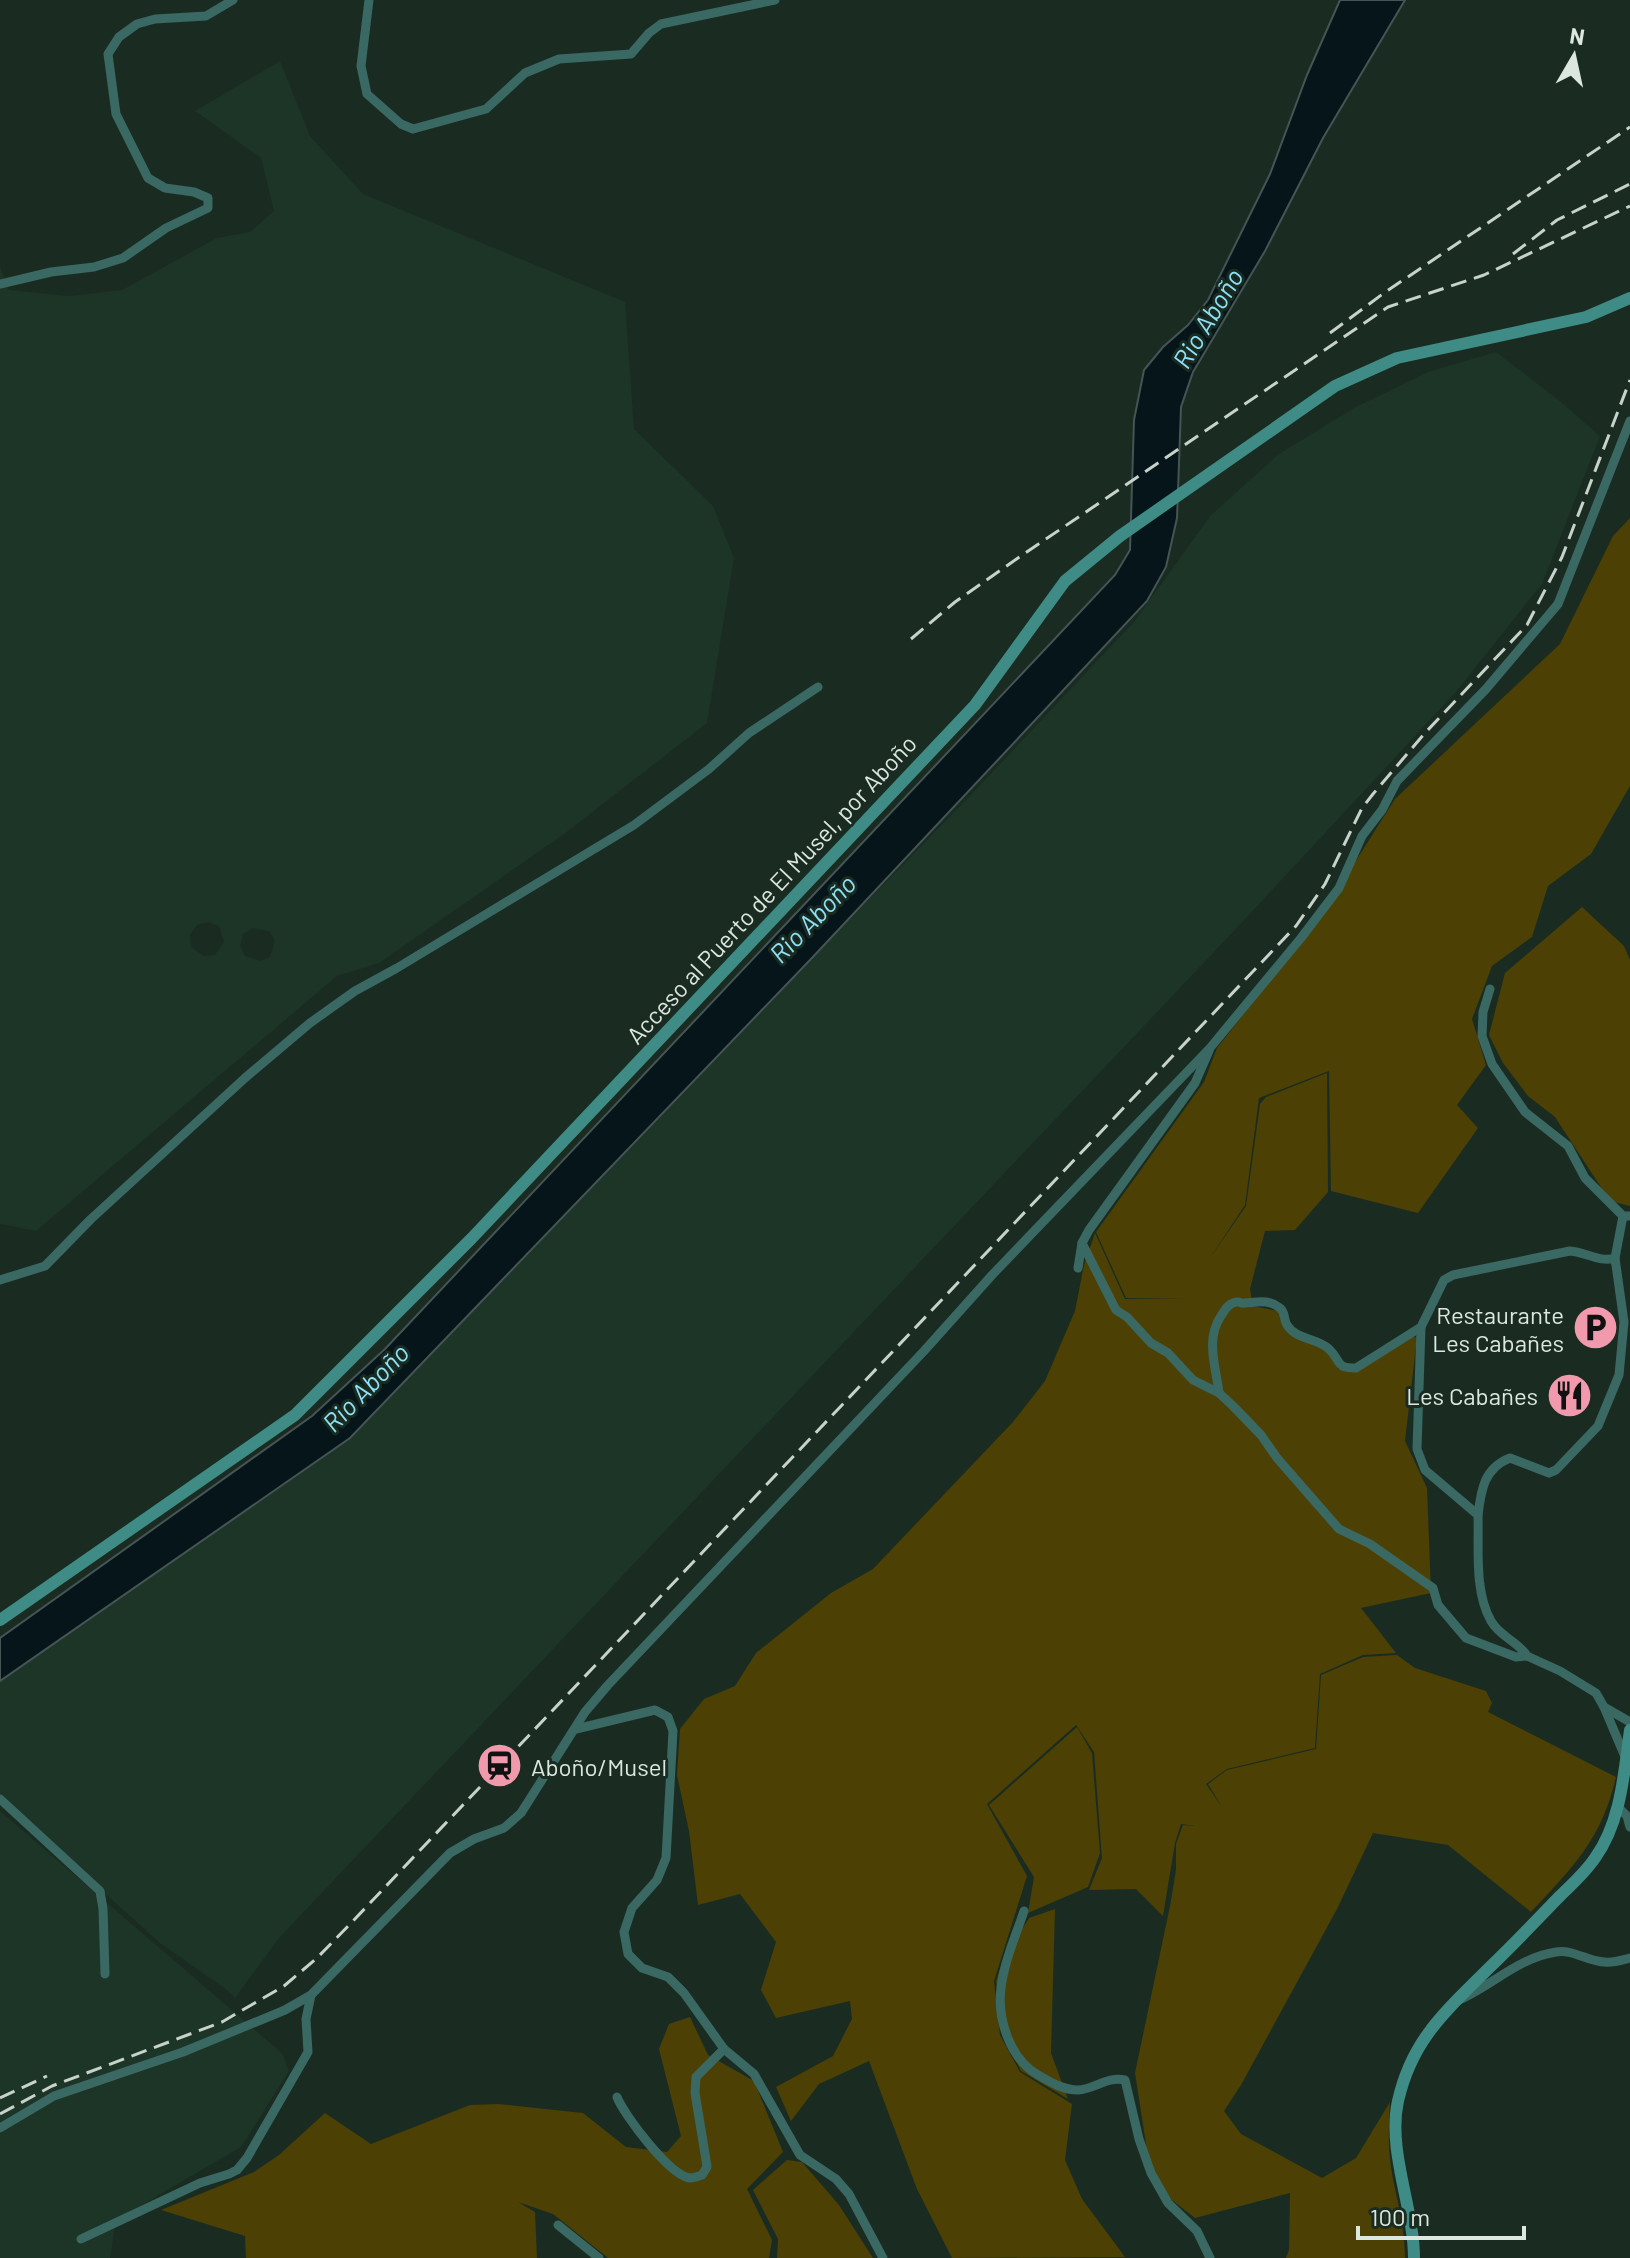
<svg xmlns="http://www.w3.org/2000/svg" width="1630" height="2258" viewBox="0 0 1630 2258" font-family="Barlow,sans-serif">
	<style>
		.built { fill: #1c3526; fill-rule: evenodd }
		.green { fill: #4c4004 }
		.water { fill: #061519; stroke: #465455; stroke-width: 2 }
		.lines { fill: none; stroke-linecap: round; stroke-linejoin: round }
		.street { stroke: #3a6863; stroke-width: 9 }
		.secondary { stroke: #3e8c85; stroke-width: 12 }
		.rail { stroke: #c6d2cb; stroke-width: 3; stroke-dasharray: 16 8; stroke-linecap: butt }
		.labels { text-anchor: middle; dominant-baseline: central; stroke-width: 6; stroke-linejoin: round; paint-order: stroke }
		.street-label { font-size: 24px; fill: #dce7e0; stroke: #1a2c21 }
		.poi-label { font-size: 24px; fill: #dce7e0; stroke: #1a2c21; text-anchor: end }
		.water-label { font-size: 26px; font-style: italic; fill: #8fe1f8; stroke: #1a2c21 }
	</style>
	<rect width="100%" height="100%" fill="#1a2c21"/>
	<g class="built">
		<path d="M280 61 310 136 363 194 625 302 634 429 713 506 734 558 707 723 564 834 379 963 337 976 36 1231 0 1224V267L9 290 69 296 122 290 217 238 250 232 274 211 261 158 195 111ZM208 922 219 926 224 942 215 955 204 956 191 947 190 935 197 925ZM253 928 269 931 275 941 270 957 260 961 245 956 240 946 243 934Z"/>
		<path d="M1496 352 1561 402 1600 436 1542 584 1455 693 1233 932 279 1938 235 1998 227 1990 160 1943 0 1799V1681L350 1438 673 1100 968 798 1134 622 1211 515 1279 454 1354 408 1428 372Z"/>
		<path d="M0 1811 282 2053 289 2071 241 2147 116 2220 110 2258H0Z"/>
	</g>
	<g class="green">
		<path d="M1630 518V786L1591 854 1548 886 1532 937 1492 966 1472 1019 1486 1065 1457 1105 1478 1128 1418 1213 1331 1191 1329 1071 1259 1098 1245 1205 1210 1258 1246 1206 1260 1104 1266 1097 1327 1073 1328 1192 1295 1230 1265 1231 1250 1289 1253 1306 1278 1311 1293 1335 1329 1351 1338 1369H1358L1412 1336 1417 1338 1405 1441 1427 1488 1431 1593 1361 1608 1396 1653 1363 1655 1320 1674 1315 1748 1227 1769 1206 1784 1222 1807 1208 1784 1227 1770 1316 1749 1321 1675 1363 1657 1397 1655 1415 1668 1486 1691 1492 1703 1488 1712 1616 1777C1602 1839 1573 1867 1531 1912L1448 1845 1373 1833 1337 1909 1241 2085 1224 2111 1241 2134 1322 2178 1356 2158 1390 2102C1388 2128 1388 2154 1393 2179 1399 2208 1404 2225 1405 2256V2258H1286L1289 2250 1290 2193 1195 2218 1168 2197 1148 2157 1135 2073 1170 1906 1176 1870V1844L1183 1825 1195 1826 1181 1824 1175 1843 1163 1916 1136 1889 1089 1890 1102 1858 1094 1752 1076 1725 987 1804 1027 1876 994 1981 1000 2035 1020 2072 1072 2104 1065 2160 1082 2199 1125 2257 952 2258 917 2189 869 2061 819 2084 791 2121 776 2087 833 2056 852 2019 850 2001 776 2018 761 1990 776 1942 740 1894 698 1905 689 1831 677 1775 680 1729 704 1699 735 1686 756 1653 831 1593 873 1569 1013 1422 1045 1381 1075 1311 1084 1265 1095 1233 1125 1299H1185L1126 1298 1096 1232 1204 1082 1217 1048 1317 922 1395 799 1560 644 1613 536Z"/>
		<path d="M1582 907 1624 946 1630 960V1206L1610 1201 1555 1117 1528 1096 1503 1063 1489 1035 1505 973Z"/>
		<path d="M1077 1727 1092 1753 1100 1853 1088 1887 1028 1913 1034 1877 989 1805Z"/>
		<path d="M1055 1909 1051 2053 1068 2099 1021 2071 1002 2035 996 1981 1003 1959 1029 1918Z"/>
		<path d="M690 2017 708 2055 754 2081 783 2152 747 2189 772 2240 769 2258H608L553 2214 518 2202 535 2212 537 2258H246L245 2236 161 2210 254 2172 279 2155 325 2113 371 2144 470 2105 498 2104 583 2113 626 2147 667 2152 681 2136 659 2049 669 2024Z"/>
		<path d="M787 2160 802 2162 839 2205 873 2258H777L778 2239 753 2190Z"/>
	</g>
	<path class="water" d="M1340 0H1405L1323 138 1265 251 1193 372 1181 407 1177 518 1166 567 1147 601 810 960 350 1438 0 1681V1638L312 1416 385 1349 1115 575 1130 550 1134 420 1144 370 1163 347 1188 325 1208 300 1270 174 1307 75Z"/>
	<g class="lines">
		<g class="street">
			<path d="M369 0 361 66 367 94 401 124 413 129 486 109 525 73 559 59 631 54 649 33 661 24 775 0"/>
			<path d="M0 284 51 272 94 267 123 258 166 228 208 208V198L194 192 165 188 148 178 116 114 108 54 119 37 137 24 155 19 206 16 233 0"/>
			<path d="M1490 989 1483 1012 1482 1036 1492 1064 1525 1112 1568 1146 1585 1178 1623 1216H1630"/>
			<path d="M1082 1243 1116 1310 1127 1317 1151 1343 1168 1353 1193 1380 1219 1393 1233 1406 1261 1435 1277 1458 1339 1529 1370 1544 1433 1588 1438 1605 1466 1638 1516 1657 1527 1656 1560 1671 1596 1693 1604 1707 1630 1722"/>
			<path d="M1078 1268 1082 1243 1089 1230 1195 1083 1209 1051"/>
			<path d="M0 1280 45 1266 91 1219 245 1078 310 1023 355 991 397 968 634 825 709 769 749 733 818 687"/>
			<path d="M1421 1327 1417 1449 1425 1470 1478 1515C1479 1548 1474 1591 1491 1621 1500 1637 1518 1641 1527 1656"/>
			<path d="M1219 1393C1216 1367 1205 1339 1221 1316 1225 1310 1227 1305 1233 1303 1242 1300 1237 1304 1245 1303 1258 1302 1269 1299 1280 1308 1286 1313 1283 1319 1287 1325 1296 1340 1318 1338 1329 1349 1342 1361 1334 1368 1356 1368L1421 1327 1444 1280 1453 1275 1570 1251C1586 1252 1600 1263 1615 1258"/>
			<path d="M1478 1515C1481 1490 1484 1468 1510 1458L1549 1473 1556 1470 1598 1426 1619 1375 1624 1322 1615 1258 1623 1216"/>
			<path d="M1604 1707 1626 1759"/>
			<path d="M576 1729 655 1710 668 1717 673 1731 666 1858 657 1880 632 1908 624 1932 628 1954 642 1968 668 1977 684 1993 724 2049 754 2074 800 2155 836 2179 849 2194 883 2258"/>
			<path d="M0 1799 100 1891 103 1909 105 1974"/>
			<path d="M1618 1807 1627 1816 1630 1827"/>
			<path d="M1024 1911C1016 1935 1004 1962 1001 1988 997 2019 1010 2059 1038 2075 1050 2082 1063 2090 1078 2090 1095 2089 1107 2076 1125 2080L1139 2139 1151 2173 1168 2203 1197 2231 1210 2258"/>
			<path d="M1459 2000C1491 1986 1520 1957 1556 1952 1574 1949 1588 1962 1605 1962 1613 1963 1622 1960 1630 1958"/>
			<path d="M617 2097C624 2115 670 2176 690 2178 694 2178 699 2176 702 2175L707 2167 706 2160 695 2093 696 2077 724 2049"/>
			<path d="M0 2128 54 2096 183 2052 285 2010 311 1995 450 1853 474 1839 504 1828 521 1813 585 1712 608 1685 924 1351 993 1274 1210 1048 1301 938 1339 888 1362 836 1382 810 1397 781 1486 689 1558 604 1630 421"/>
			<path d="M558 2225 599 2258"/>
			<path d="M81 2239 200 2183 229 2174 237 2170 247 2158 308 2052 306 2019 311 1995"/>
		</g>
		<g class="secondary">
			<path d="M0 1620 295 1415 472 1238 975 705 1065 581 1120 536 1335 386 1397 358 1586 317 1630 298"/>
			<path d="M1414 2258C1414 2208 1387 2150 1398 2101 1412 2039 1446 2011 1489 1968 1513 1945 1535 1922 1558 1898 1570 1886 1585 1873 1595 1858 1621 1822 1624 1773 1630 1730"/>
		</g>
		<g class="rail">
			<path d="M1513 254 1557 220 1630 184"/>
			<path d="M1330 333 1384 293 1630 127"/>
			<path d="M911 639 955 602 1018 558 1388 307 1484 275 1630 206"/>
			<path d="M0 2098 47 2076"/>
			<path d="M0 2114 52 2086 222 2022 284 1986 317 1958 353 1921 1296 926 1325 884 1362 808 1373 794 1425 733 1527 625 1562 557 1630 380"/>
		</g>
	</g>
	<defs>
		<symbol id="parking-disc" viewBox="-11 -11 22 22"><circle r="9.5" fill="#f29aad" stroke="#1a2c21"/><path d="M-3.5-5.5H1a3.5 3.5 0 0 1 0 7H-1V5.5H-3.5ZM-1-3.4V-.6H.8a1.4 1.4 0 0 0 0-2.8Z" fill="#111"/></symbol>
		<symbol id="restaurant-disc" viewBox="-11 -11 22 22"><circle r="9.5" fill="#f29aad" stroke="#1a2c21"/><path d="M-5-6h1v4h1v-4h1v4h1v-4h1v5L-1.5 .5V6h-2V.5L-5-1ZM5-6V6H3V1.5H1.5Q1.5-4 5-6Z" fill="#111"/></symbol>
		<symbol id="station-disc" viewBox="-11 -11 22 22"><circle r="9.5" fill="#f29aad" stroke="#1a2c21"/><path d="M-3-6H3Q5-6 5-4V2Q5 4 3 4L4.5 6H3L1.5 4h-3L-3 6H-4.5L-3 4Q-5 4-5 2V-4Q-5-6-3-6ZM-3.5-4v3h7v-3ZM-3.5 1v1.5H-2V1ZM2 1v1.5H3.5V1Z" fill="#111"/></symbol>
	</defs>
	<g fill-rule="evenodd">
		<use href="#parking-disc" x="1570" y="1302" width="51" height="51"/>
		<use href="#restaurant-disc" x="1544" y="1370" width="51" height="51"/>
		<use href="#station-disc" x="474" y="1740" width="51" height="51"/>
	</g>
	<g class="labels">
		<g class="street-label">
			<text transform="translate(771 889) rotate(-47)">Acceso al Puerto de El Musel, por Aboño</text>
		</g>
		<g class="poi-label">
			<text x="1564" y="1314">Restaurante<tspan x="1564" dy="28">Les Cabañes</tspan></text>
			<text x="1538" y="1395">Les Cabañes</text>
			<text x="531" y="1766" text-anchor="start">Aboño/Musel</text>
		</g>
		<g class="water-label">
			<text transform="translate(1207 318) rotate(-59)">Rio Aboño</text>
			<text transform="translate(812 918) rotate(-46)">Rio Aboño</text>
			<text transform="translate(365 1387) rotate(-46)">Rio Aboño</text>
		</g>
	</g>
	<g transform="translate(1574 56) rotate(9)" stroke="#1a2c21" stroke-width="6" paint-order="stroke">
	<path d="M0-6L14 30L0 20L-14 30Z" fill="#dce7e0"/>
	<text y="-12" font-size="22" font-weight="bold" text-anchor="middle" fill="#dce7e0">N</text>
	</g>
	<path d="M1358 2226v12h166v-12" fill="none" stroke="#dce7e0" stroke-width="4"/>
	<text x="1370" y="2226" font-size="24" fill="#dce7e0" stroke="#1a2c21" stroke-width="6" paint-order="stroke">100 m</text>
</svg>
